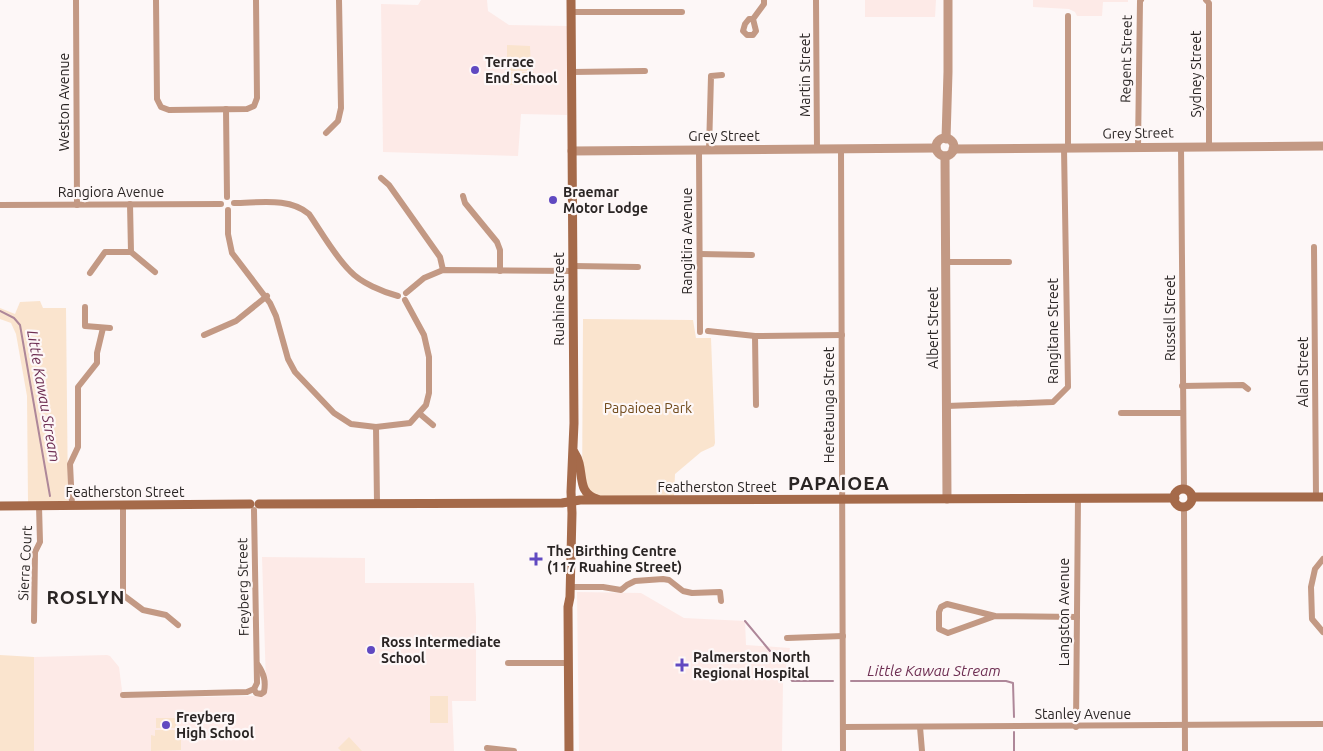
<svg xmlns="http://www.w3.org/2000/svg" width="1323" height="751" viewBox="0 0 1323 751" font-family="Ubuntu,sans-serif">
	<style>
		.built { fill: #fdeae7 }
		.green { fill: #fae4ce }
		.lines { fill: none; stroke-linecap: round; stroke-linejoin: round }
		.stream { stroke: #ae8799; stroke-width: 2 }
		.minor { stroke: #c39984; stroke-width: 6 }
		.tertiary { stroke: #c39984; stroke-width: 9 }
		.secondary { stroke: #a56a4a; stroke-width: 9 }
		.poi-dot { fill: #6049c1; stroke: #fdf7f7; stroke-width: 2 }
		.labels { text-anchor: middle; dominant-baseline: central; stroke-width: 4.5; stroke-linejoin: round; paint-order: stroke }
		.street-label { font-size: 14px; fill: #2a2524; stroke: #fdf7f7 }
		.poi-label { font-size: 14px; font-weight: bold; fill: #2a2524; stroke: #fdf7f7; text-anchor: start }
		.park-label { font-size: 14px; fill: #724c1d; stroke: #fdf7f7 }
		.water-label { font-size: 15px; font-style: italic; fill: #6e2f53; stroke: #fdf7f7 }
		.district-label { font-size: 19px; font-weight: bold; letter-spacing: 1px; fill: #2a2524; stroke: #fdf7f7 }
	</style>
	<rect width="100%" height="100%" fill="#fdf7f7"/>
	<g class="built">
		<path d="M421 0H487L488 11 509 25 567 26V115L521 114 518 156 383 152 381 4 418 5Z"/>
		<path d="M865 0H936L935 17H865Z"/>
		<path d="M1033 0H1128V2H1103L1102 16H1077L1075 12 1069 9 1033 7Z"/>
		<path d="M262 557 365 558V583H474L476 617V701H452L454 751H34V657L107 655 110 656 119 667 123 698 263 696 266 684Z"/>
		<path d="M577 592 641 593 684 618 745 621 746 645 790 648 783 681 782 751H579Z"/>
	</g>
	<g class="green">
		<path d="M507 45 530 46 531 71H509V58H513H507Z"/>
		<rect x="508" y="72" width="26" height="13"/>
		<path d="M40 301 43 308H66L68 502H28L27 396 16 334 11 323 0 319V308L15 314 20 302Z"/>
		<path d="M583 319 693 320 696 338H711L715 443 714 446 701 452 675 474 674 496 582 497Z"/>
		<path d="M0 655 34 657V751H0Z"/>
		<rect x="430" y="696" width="18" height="27"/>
		<path d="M176 718V728H156V718Z"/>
		<path d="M155 730H176V736H181V750L151 751V735L155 736Z"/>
		<path d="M349 737 362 751H341L338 748Z"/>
	</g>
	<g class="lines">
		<g class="stream">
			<path d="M0 311 14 318 20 325 50 496"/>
			<path d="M745 621 770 651"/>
			<path d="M785 670 792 681H833"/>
			<path d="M851 681H1006L1013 683 1014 717"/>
			<path d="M1014 732V751"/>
		</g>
		<g class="minor">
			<path d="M76 0 77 205"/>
			<path d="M156 0 157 99 161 107 169 110 247 109 254 106 257 98 256 0"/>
			<path d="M816 0 817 149"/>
			<path d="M1206 0 1209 3V146"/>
			<path d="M571 12H682"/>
			<path d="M753 19 756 31 753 35H747L743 31 745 24 749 19H753L764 4V0"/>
			<path d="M572 72 645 71"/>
			<path d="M226 109 227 197"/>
			<path d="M326 133 338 121 341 108 339 0"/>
			<path d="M1181 146 1184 489"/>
			<path d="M1138 147 1140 1 1141 0"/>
			<path d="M1068 148V16"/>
			<path d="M841 149 843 751"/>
			<path d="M699 150 700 332"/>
			<path d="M709 150 711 76 722 75"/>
			<path d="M381 178 389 185 440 257 443 270"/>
			<path d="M463 196 465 203 497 242 500 250V271"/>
			<path d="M234 203C259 203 289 197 309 214 322 233 334 255 350 271 361 283 383 292 398 296"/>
			<path d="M130 204 131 252"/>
			<path d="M0 205 221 204"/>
			<path d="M228 210V234L232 253 270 303 276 316 288 359 295 372 334 413 351 424 376 427 410 423 426 405 429 393V357L424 335 405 300"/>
			<path d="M1314 247 1316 497"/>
			<path d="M700 254 752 255"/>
			<path d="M946 262H1009"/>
			<path d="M573 266 638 267"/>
			<path d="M90 273 105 252H131L155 272"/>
			<path d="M406 293 424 278 443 270 573 271"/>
			<path d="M85 307V326L110 328"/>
			<path d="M708 331 755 336 842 335"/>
			<path d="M204 335 236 321 267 296"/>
			<path d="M755 336 756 405"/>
			<path d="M1182 386 1243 385 1248 389"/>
			<path d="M947 406 1053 402 1068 387 1064 148"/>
			<path d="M1121 413H1182"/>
			<path d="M420 414 433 425"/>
			<path d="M376 427 377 503"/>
			<path d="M123 505V595L143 610 166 615 178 625"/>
			<path d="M72 506 70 464 78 447V387L97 363V353L103 328"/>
			<path d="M1184 507 1185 751"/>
			<path d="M1323 559 1315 569 1311 587 1312 619 1323 632"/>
			<path d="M570 587H603L621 590 627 585 635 581 663 579 669 580 683 591 692 593 720 592 721 601"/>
			<path d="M995 616 947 604 941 607 939 612V629L948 633 995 616 1077 617"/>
			<path d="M34 621 35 552 40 542 39 506"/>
			<path d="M787 638 843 636"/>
			<path d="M508 663H568"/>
			<path d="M254 689 256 693 261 694 264 692C266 681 264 674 258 665"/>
			<path d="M123 695 247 692 254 689 257 683 254 510"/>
			<path d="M843 727 1323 724"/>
			<path d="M920 727 922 751"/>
			<path d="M1076 727 1078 498"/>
			<path d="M487 748 514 751"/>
		</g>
		<g class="tertiary">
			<circle cx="945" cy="147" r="9"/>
			<path d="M946 139 948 72V0"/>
			<path d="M953 149 1323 146"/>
			<path d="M572 151 936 148"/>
			<path d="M945 156 947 499"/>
		</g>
		<g class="secondary">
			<path d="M574 452C576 455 578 459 579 463 583 479 579 493 597 499"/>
			<circle cx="1183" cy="498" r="9"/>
			<path d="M1192 497H1323"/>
			<path d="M259 504 562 503 580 500 1175 498"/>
			<path d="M0 506 250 504"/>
			<path d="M569 751 568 607 570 597 572 513 571 492 574 423 571 0"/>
		</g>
	</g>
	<g class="poi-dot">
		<circle cx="475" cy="70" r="5"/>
		<circle cx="553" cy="200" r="5"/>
		<path d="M533.5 551.5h5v5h5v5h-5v5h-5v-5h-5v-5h5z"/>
		<circle cx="371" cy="650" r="5"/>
		<path d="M679.5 657.5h5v5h5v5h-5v5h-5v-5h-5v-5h5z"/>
		<circle cx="166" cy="725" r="5"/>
	</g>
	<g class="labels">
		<g class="street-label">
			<text transform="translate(1126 59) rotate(-89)">Regent Street</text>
			<text transform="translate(1196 74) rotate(-90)">Sydney Street</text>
			<text transform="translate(805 75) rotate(-90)">Martin Street</text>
			<text transform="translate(64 102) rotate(-90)">Weston Avenue</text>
			<text transform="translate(1138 133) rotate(-1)">Grey Street</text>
			<text x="724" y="136">Grey Street</text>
			<text x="111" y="192">Rangiora Avenue</text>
			<text transform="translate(687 241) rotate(-90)">Rangitira Avenue</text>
			<text transform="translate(559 299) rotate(-90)">Ruahine Street</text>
			<text transform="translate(1170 318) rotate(-90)">Russell Street</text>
			<text transform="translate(933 328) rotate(-90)">Albert Street</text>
			<text transform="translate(1053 331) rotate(-90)">Rangitane Street</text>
			<text transform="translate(1303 372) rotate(-90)">Alan Street</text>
			<text transform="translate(829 405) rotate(-90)">Heretaunga Street</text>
			<text x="717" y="487">Featherston Street</text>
			<text x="125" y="492">Featherston Street</text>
			<text transform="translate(25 563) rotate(-87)">Sierra Court</text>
			<text transform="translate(243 587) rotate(-91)">Freyberg Street</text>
			<text transform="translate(1064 612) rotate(-90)">Langston Avenue</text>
			<text x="1083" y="714">Stanley Avenue</text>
		</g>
		<g class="poi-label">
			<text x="485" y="62">Terrace<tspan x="485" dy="16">End School</tspan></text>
			<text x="563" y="192">Braemar<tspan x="563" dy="16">Motor Lodge</tspan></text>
			<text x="547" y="551">The Birthing Centre<tspan x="547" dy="16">(117 Ruahine Street)</tspan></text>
			<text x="381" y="642">Ross Intermediate<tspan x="381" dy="16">School</tspan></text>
			<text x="693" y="657">Palmerston North<tspan x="693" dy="16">Regional Hospital</tspan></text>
			<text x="176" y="717">Freyberg<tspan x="176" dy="16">High School</tspan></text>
		</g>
		<g class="park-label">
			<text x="648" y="408">Papaioea Park</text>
		</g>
		<g class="water-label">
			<text transform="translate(44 396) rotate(80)">Little Kawau Stream</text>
			<text x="934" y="670">Little Kawau Stream</text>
		</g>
		<g class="district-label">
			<text x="839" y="483">PAPAIOEA</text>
			<text x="86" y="597">ROSLYN</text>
		</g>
	</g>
</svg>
